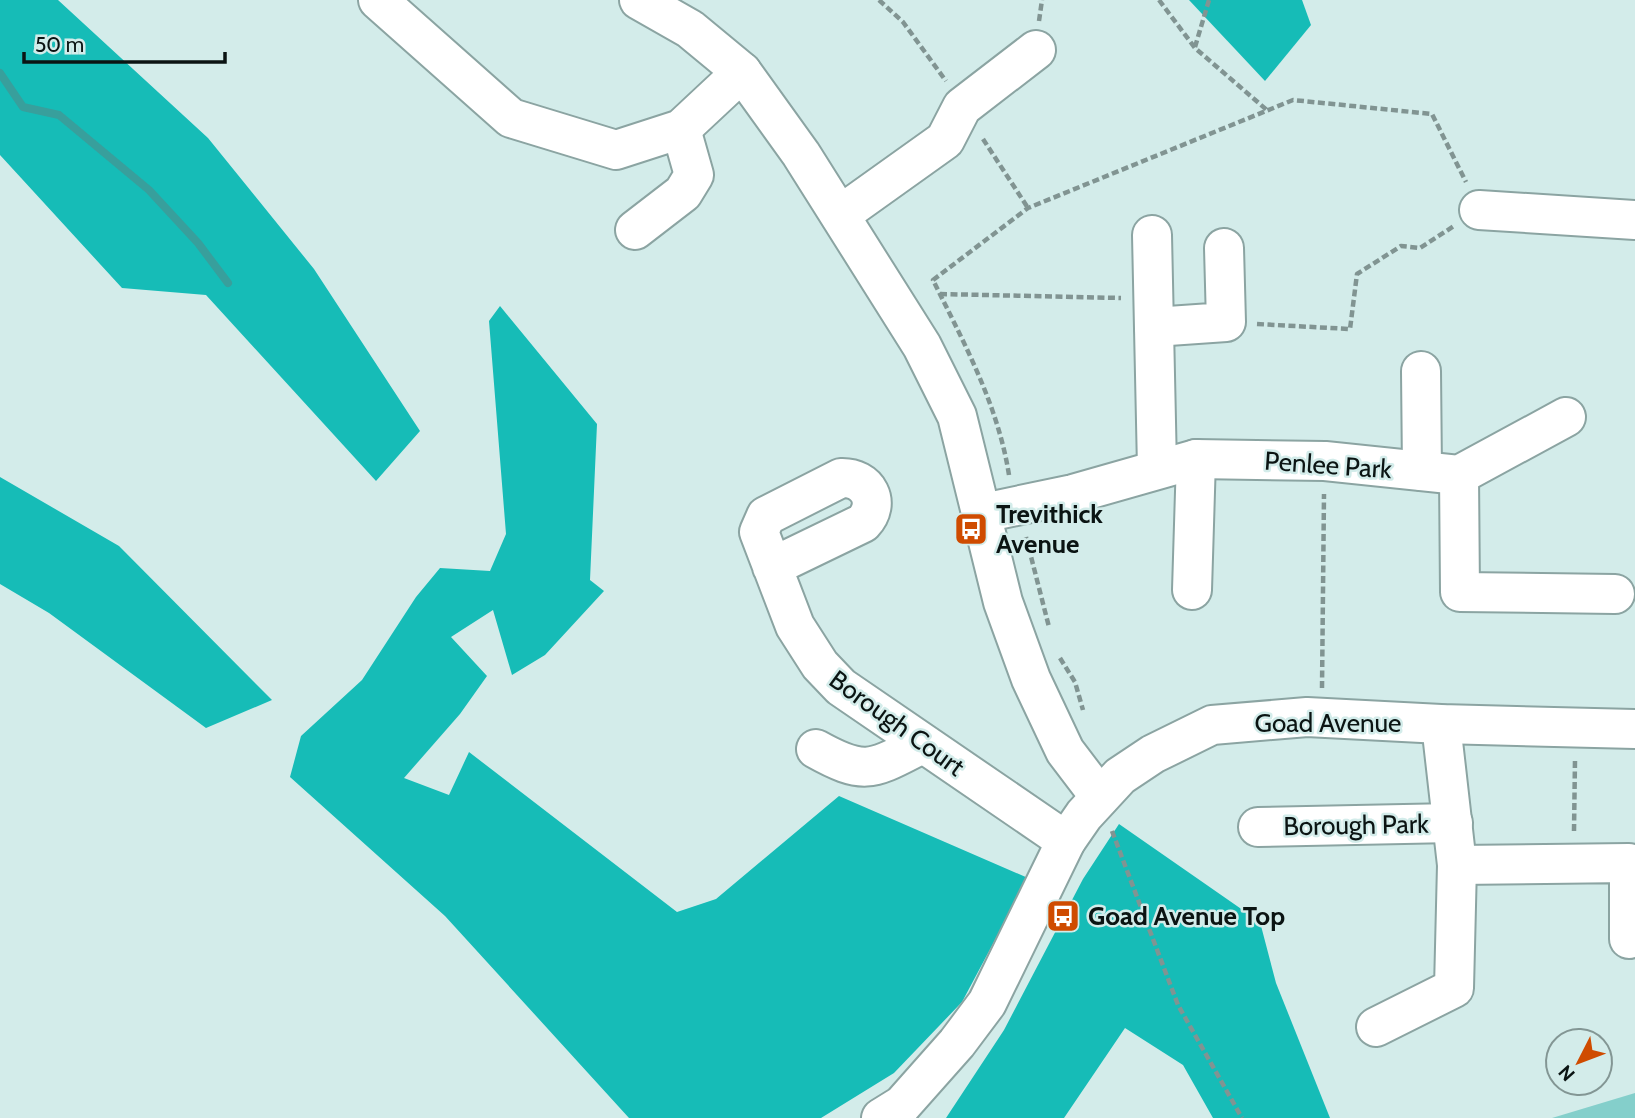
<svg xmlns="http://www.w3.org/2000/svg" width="1635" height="1118" viewBox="0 0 1635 1118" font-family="Cabin,sans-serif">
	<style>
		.green { fill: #84cfcb }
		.forest { fill: #16bcb7 }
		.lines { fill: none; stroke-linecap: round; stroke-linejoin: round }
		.stream { stroke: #389f9c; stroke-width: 8 }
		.minor-casing { stroke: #8ba4a2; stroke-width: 42 }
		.path { stroke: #819492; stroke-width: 4.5; stroke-dasharray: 7 3.5; stroke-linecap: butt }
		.minor { stroke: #fff; stroke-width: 38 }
		.labels { text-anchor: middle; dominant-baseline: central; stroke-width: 5; stroke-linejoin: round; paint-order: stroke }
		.street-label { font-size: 26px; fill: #0b1413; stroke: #d3ecea }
		.poi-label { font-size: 26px; font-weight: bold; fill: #0b1413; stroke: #d3ecea; text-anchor: start }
	</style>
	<rect width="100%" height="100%" fill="#d3ecea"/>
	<path class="green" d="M1635 1093V1118H1552Z"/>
	<g class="forest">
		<path d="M0 0H58L208 138 314 269 420 431 376 481 206 295 122 288 0 155Z"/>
		<path d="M1189 0H1302L1311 25 1265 81Z"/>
		<path d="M500 306 597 424 590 580 604 591 545 655 512 675 493 610 451 637 487 676 460 714 404 778 449 795 469 752 677 912 716 899 839 796 1028 878 962 1002 894 1073 821 1118H629L445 916 290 777 301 736 362 680 416 597 440 568 490 571 506 534 489 321Z"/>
		<path d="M0 477 119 546 272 700 206 728 49 613 0 584Z"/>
		<path d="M1119 824 1260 922 1276 983 1330 1118H1213L1183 1065 1125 1028 1064 1118H946L1004 1030 1083 879Z"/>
	</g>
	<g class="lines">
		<path class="stream" d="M0 73 23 107 59 115 149 190 198 243 228 283"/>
		<defs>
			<g id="minor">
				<path d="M378 0 511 118 616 150 681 129 742 72"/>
				<path d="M639 0 690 29 742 72 801 154 922 346 957 416 1003 602 1031 679 1065 751 1100 797"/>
				<path d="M1479 210 1635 220"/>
				<path d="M840 215 945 140 962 107 1036 50"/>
				<path d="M635 230 683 193 694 175 681 129"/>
				<path d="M1152 235 1157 468"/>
				<path d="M1154 327 1226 322 1224 248"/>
				<path d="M1421 371 1422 471"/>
				<path d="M1459 475 1460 592 1615 594"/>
				<path d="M983 513 1073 494 1196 459 1325 461 1459 475 1566 417"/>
				<path d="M772 567 863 523C882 503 868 477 841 478L766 516 759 532 795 626 820 665 841 687 1066 841"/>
				<path d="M1192 590 1196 459"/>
				<path d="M816 749C866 777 873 769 922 744"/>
				<path d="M1258 827 1453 823"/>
				<path d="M1457 865 1629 863V939"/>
				<path d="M1376 1027 1454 988 1457 865 1441 724"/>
				<path d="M881 1118 902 1105 957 1043 987 1003 1066 841 1084 815 1120 776 1153 754 1212 725 1307 717 1441 724 1635 729"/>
			</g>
		</defs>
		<use href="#minor" class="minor-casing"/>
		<g class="path">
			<path d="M879 0 903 22 946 81"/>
			<path d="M1159 0 1195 48 1268 111"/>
			<path d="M1039 21 1042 0"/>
			<path d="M1195 47 1209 0"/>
			<path d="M983 139 1028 208"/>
			<path d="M940 294 1121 298"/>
			<path d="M1257 324 1350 329 1357 274 1401 246 1420 248 1454 226"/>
			<path d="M1009 475C998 405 964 343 933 280L1028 208 1293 100 1432 114 1466 182"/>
			<path d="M1026 537 1049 627"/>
			<path d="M1060 658 1075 682 1083 710"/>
			<path d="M1322 688 1324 494"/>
			<path d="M1112 831 1178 1005 1242 1118"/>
			<path d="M1574 831 1575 760"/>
		</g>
		<use href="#minor" class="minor"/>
	</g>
	<defs>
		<symbol id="bus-square" viewBox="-11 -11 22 22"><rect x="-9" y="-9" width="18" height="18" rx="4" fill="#cf4b00" stroke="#d3ecea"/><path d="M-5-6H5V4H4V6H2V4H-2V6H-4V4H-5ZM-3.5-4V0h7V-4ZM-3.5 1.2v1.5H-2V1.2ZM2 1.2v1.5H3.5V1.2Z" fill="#fff"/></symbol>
	</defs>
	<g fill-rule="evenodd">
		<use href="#bus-square" x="952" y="510" width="38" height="38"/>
		<use href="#bus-square" x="1044" y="897" width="38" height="38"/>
	</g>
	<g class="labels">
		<g class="street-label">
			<text transform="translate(1328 465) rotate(4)">Penlee Park</text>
			<text transform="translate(897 723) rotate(36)">Borough Court</text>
			<text x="1328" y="723">Goad Avenue</text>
			<text transform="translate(1356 825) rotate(-1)">Borough Park</text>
		</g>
		<g class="poi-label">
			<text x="996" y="514">Trevithick<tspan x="996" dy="30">Avenue</tspan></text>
			<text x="1088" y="916">Goad Avenue Top</text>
		</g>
	</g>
	<g transform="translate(1579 1062) rotate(228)"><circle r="33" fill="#d3ecea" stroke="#839694" stroke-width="2"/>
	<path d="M0-5L12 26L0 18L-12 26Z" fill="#cf4b00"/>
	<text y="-10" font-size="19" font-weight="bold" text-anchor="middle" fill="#0b1413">N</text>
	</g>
	<path d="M24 52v10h201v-10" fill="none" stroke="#0b1413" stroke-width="3.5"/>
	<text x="35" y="52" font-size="21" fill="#0b1413" stroke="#d3ecea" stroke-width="5" paint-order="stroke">50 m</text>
</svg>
